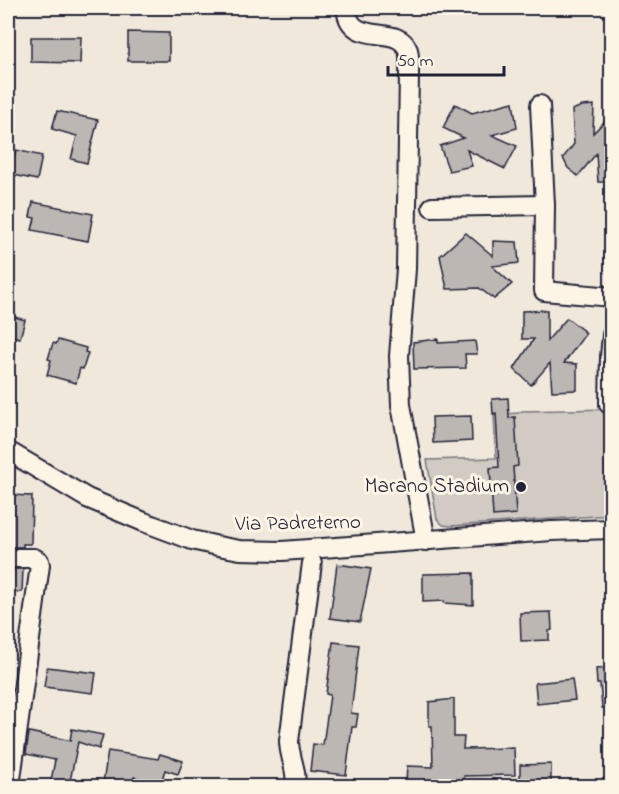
<svg xmlns="http://www.w3.org/2000/svg" width="619" height="794" viewBox="0 0 619 794" font-family="'Indie Flower',sans-serif">
	<style>
		.pitch { fill: #d1cbc3; stroke: #7a767f; stroke-width: 1.5 }
		.building { fill: #bcb7b3; stroke: #22223b; stroke-width: 1.5 }
		.lines { fill: none; stroke-linecap: round; stroke-linejoin: round }
		.minor-casing { stroke: #22223b; stroke-width: 22 }
		.minor { stroke: #fcf5e5; stroke-width: 18 }
		.poi-dot { fill: #22223b; stroke: #fcf5e5; stroke-width: 2 }
		.labels { text-anchor: middle; dominant-baseline: central; stroke-width: 6; stroke-linejoin: round; paint-order: stroke }
		.poi-label { font-size: 21px; fill: #22223b; stroke: #fcf5e5; text-anchor: end }
		.street-label { font-size: 21px; fill: #22223b; stroke: #fcf5e5 }
	</style>
	<rect width="100%" height="100%" fill="#efe8db"/>
	<filter id="ink" filterUnits="userSpaceOnUse"><feTurbulence type="fractalNoise" baseFrequency=".0167" numOctaves="2"/><feDisplacementMap in="SourceGraphic" scale="12" xChannelSelector="R" yChannelSelector="G"/><feConvolveMatrix kernelMatrix="1 2 1 2 8 2 1 2 1" color-interpolation-filters="sRGB"/></filter>
	<g filter="url(#ink)">
		<path class="pitch" d="M611 409V515L451 526 443 525 437 519 427 460 496 458 494 415 518 413 522 411Z"/>
		<g class="building">
			<path d="M128 32 169 33V61H128Z"/>
			<path d="M31 37H81L80 63 31 62Z"/>
			<path d="M513 102 517 128 492 135 517 146 505 169 467 150 472 166 449 171 440 146 464 138 443 128 455 104 472 113Z"/>
			<path d="M594 105 593 133 612 114V182H598L596 154 578 176 568 168 563 158 574 144 572 110 582 106Z"/>
			<path d="M57 111 98 120 87 163 71 159 77 136 52 129Z"/>
			<path d="M16 150 42 156 37 180 9 174Z"/>
			<path d="M33 202 93 214 88 241 32 230 35 218 30 217Z"/>
			<path d="M466 233 493 256V241L517 242 519 263 492 266 512 284 494 299 479 288 447 289 440 256Z"/>
			<path d="M547 310V341L567 318 586 333 564 363 577 364V390L552 391 550 363 531 385 514 369 534 339H522V311Z"/>
			<path d="M8 315 25 320 20 338 8 335Z"/>
			<path d="M438 339V343L475 341 477 354H465L466 368 414 369 413 342Z"/>
			<path d="M58 340 86 348 85 352 88 353 83 369 80 368 76 383 47 375 51 360 48 359 53 343 56 344Z"/>
			<path d="M508 398 509 418 515 417 518 466 513 467 516 514 493 516 490 468 499 467 496 413 493 414 492 399Z"/>
			<path d="M471 416 472 441 433 443 432 417Z"/>
			<path d="M8 495 32 496 31 544H23V547H8Z"/>
			<path d="M337 564 371 569 360 622 330 618Z"/>
			<path d="M8 569H23L22 592H8Z"/>
			<path d="M473 573V605L444 603V601L423 602V574Z"/>
			<path d="M551 612 552 630 549 631V640L521 641 520 613Z"/>
			<path d="M333 642 359 645 351 713 358 714 356 727H352L346 775 310 771 313 744 323 745 330 695 326 694Z"/>
			<path d="M47 667 96 673 93 693 44 687Z"/>
			<path d="M612 668V708H602L600 684H597L596 669Z"/>
			<path d="M572 679 575 700 537 704 535 683Z"/>
			<path d="M454 699V737H464L463 749 514 748 515 775 464 776V786H432V785L406 783 407 766 433 767 432 726H429V702Z"/>
			<path d="M72 729 103 735 99 749 78 742 69 786H50L55 760 26 754 29 732 72 741 70 740Z"/>
			<path d="M108 751 158 759 160 754 183 761 178 774 165 770 160 786 134 777 133 786H123L103 783Z"/>
			<path d="M551 764V786H520V765Z"/>
		</g>
		<g class="lines">
			<defs>
				<g id="minor">
					<path d="M346 8C350 49 398 22 408 50 410 56 409 67 409 74L406 269 399 356 401 405 426 541"/>
					<path d="M540 105 545 205 544 291 612 297"/>
					<path d="M432 207 545 205"/>
					<path d="M609 404 610 357 612 335"/>
					<path d="M8 451 87 498 144 522 192 540 218 546 240 550 282 551 552 531 612 529"/>
					<path d="M8 558H34L39 561 40 565 10 786"/>
					<path d="M295 786C298 771 289 757 289 741L312 563"/>
				</g>
			</defs>
			<use href="#minor" class="minor-casing"/>
			<use href="#minor" class="minor"/>
		</g>
	</g>
	<circle class="poi-dot" cx="521" cy="487" r="6"/>
	<g class="labels">
		<g class="poi-label">
			<text x="509" y="487">Marano Stadium</text>
		</g>
		<g class="street-label">
			<text transform="translate(298 524) rotate(-1)">Via Padreterno</text>
		</g>
	</g>
	<rect width="619" height="794" fill="none" stroke="#fcf5e5" stroke-width="30"/>
	<rect x="15" y="15" width="589" height="764" fill="none" stroke="#22223b" stroke-width="2" filter="url(#ink)"/>
	<path d="M388 66v9h116v-9" fill="none" stroke="#22223b" stroke-width="3"/>
	<text x="397" y="66" font-size="18" fill="#22223b" stroke="#fcf5e5" stroke-width="4.5" paint-order="stroke">50 m</text>
</svg>
